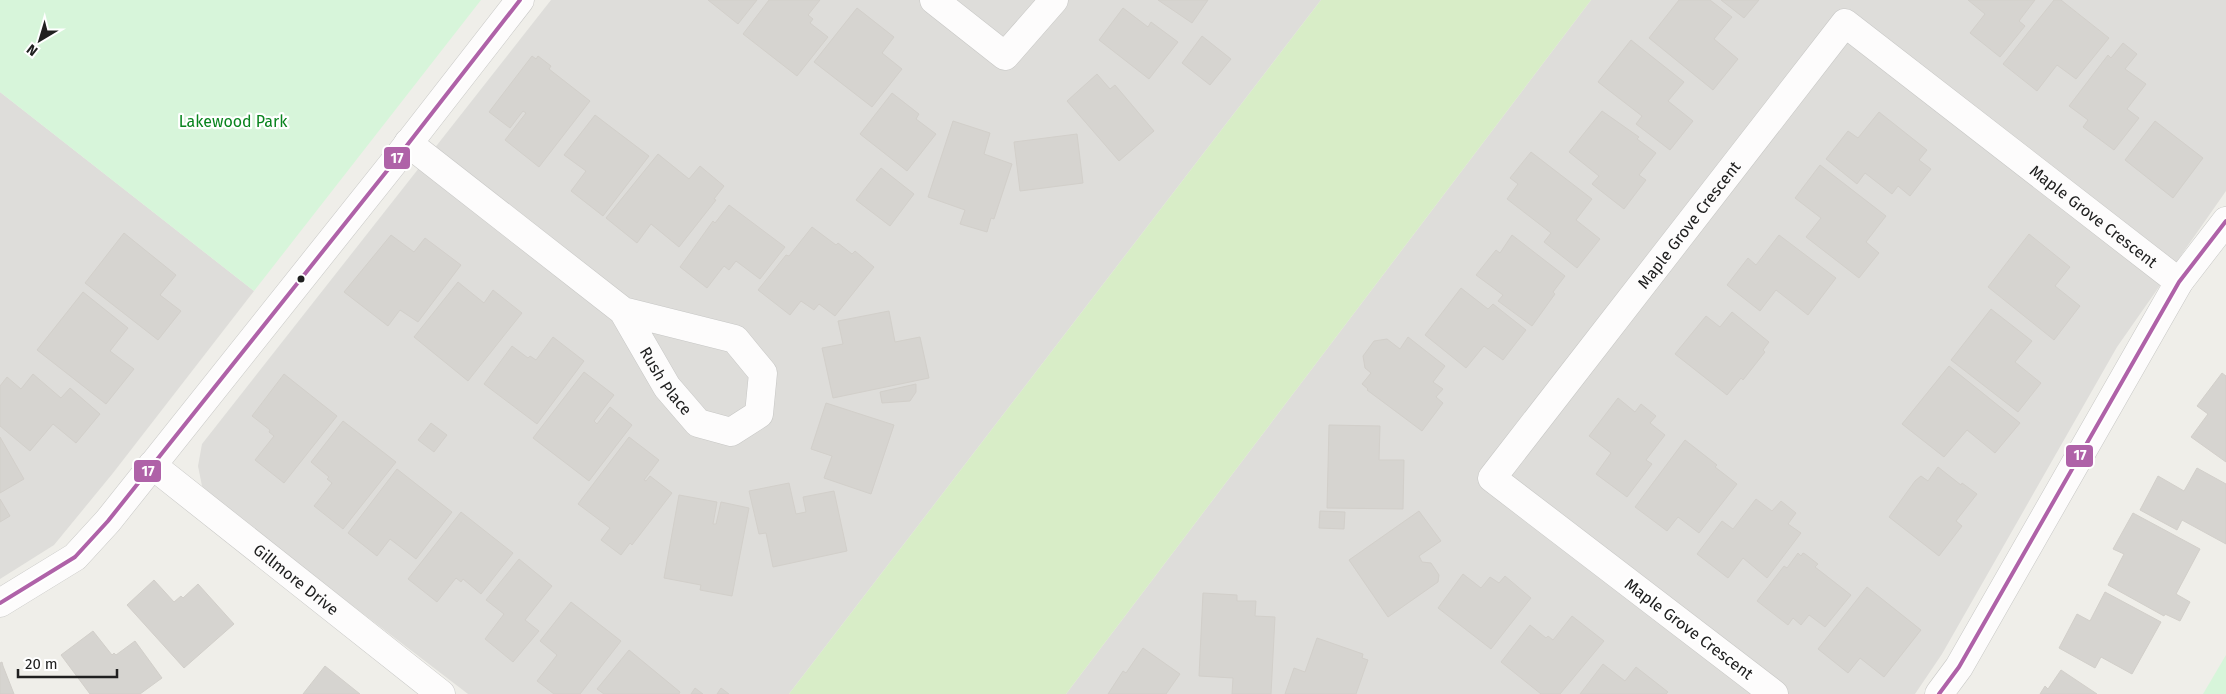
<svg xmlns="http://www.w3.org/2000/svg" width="2226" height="694" viewBox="0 0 2226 694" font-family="'Fira Sans',sans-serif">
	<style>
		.residential { fill: #deddda }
		.grass { fill: #d8edc7 }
		.park { fill: #d7f5da }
		.building { fill: #d6d4d0; stroke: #d2cfca }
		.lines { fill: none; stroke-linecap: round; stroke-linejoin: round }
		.minor-casing { stroke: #c7c7c5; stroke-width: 29 }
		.minor { stroke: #fdfcfc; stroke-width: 28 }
		.bus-1-casing { stroke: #fff; stroke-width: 8 }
		.bus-1 { stroke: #af62a8; stroke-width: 4 }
		.bus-dot { fill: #202020; stroke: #fff; stroke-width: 2 }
		.labels { text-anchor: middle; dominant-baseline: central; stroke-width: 4.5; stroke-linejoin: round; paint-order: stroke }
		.park-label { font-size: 16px; fill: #09841e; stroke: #fff }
		.street-label { font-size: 16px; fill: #202020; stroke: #fff }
		.line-badge { stroke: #fff; stroke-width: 2 }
		.badge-label { font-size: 14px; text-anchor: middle; font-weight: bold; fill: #fff }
	</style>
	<rect width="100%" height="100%" fill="#efeee9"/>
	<g class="residential">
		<path d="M551 0H1321L789 694H468L221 505 202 486 198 466 202 444Z"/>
		<path d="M1591 0H2226V191L2117 347 1942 654 1915 694H1066Z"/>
		<path d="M0 92 254 291 113 473 54 545 0 579Z"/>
	</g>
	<path class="grass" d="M1321 0H1591L1066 694H789Z"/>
	<g class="park">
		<path d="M0 0H481L254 291 0 92Z"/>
		<path d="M2226 655V694H2203Z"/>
	</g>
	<g class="building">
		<path d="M708 0H757L738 24Z"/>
		<path d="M769 0H820L808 15 813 19 810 23 828 37 797 76 743 34Z"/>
		<path d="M1158 0H1208L1192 23Z"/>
		<path d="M1679 0H1710L1732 17 1714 39 1738 59 1713 90 1649 38Z"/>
		<path d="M1721 0H1759L1744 18Z"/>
		<path d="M1968 0H2035L2019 21 2025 26 2000 57 1970 33 1985 14Z"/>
		<path d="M2054 0H2061L2109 38 2076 79 2057 65 2037 91 2003 64Z"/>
		<path d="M857 8 894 37 882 53 902 69 872 107 814 62Z"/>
		<path d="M1123 8 1148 27 1151 22 1178 42 1149 79 1099 40Z"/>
		<path d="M1202 36 1231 59 1210 85 1182 63Z"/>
		<path d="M1631 40 1684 82 1668 101 1693 121 1670 150 1636 124 1642 116 1598 82Z"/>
		<path d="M2123 43 2137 54 2125 69 2146 84 2127 109 2139 118 2114 150 2083 127 2088 120 2069 106 2108 55 2111 58Z"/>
		<path d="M532 56 536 59 538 56 551 66 549 69 590 101 539 167 505 140 526 113 523 111 510 128 489 112Z"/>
		<path d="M1097 74 1110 89 1115 85 1154 131 1119 161 1067 101Z"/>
		<path d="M892 93 919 114 916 119 936 134 907 171 860 134Z"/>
		<path d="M1602 111 1639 137 1637 139 1656 153 1639 175 1646 180 1624 209 1592 184 1599 176 1569 152Z"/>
		<path d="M1879 112 1927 150 1919 160 1931 169 1910 196 1898 186 1892 194 1865 173 1857 184 1826 159 1848 131 1858 138Z"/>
		<path d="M595 115 649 156 603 216 571 191 586 171 564 155Z"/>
		<path d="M953 121 990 133 984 154 1012 164 994 219 991 218 987 232 960 224 965 210 928 197Z"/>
		<path d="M2155 121 2203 158 2173 198 2125 160Z"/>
		<path d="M1077 134 1083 183 1020 191 1014 142Z"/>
		<path d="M1531 152 1592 199 1576 220 1600 239 1577 268 1544 242 1551 233 1507 199 1518 184 1510 178Z"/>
		<path d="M658 154 689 179 700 166 724 186 714 199 716 200 679 247 651 224 637 243 606 218Z"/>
		<path d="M1820 165 1886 216 1866 242 1879 253 1859 278 1806 237 1821 218 1795 198Z"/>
		<path d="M881 168 914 194 890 226 856 200Z"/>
		<path d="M729 205 785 247 760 279 736 261 729 270 724 266 707 288 680 267 713 221 715 223Z"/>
		<path d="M812 227 836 245 838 243 852 254 855 251 874 267 835 316 819 304 814 310 801 301 790 315 758 290 786 255 789 256Z"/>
		<path d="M124 233 176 275 160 295 181 311 158 340 85 283Z"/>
		<path d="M2029 234 2070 267 2055 286 2080 306 2054 340 1988 287Z"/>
		<path d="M391 235 414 252 425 238 461 265 418 322 400 310 388 326 344 292Z"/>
		<path d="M1512 235 1565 276 1553 292 1555 294 1532 326 1498 301 1503 295 1476 275 1496 250 1500 253Z"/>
		<path d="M1779 235 1836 278 1808 315 1776 290 1760 311 1727 285 1748 258 1756 265Z"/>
		<path d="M458 282 484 303 493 290 522 313 468 381 414 337Z"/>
		<path d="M1461 288 1488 309 1493 304 1526 330 1503 360 1484 346 1466 368 1425 335Z"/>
		<path d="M83 292 128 328 110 351 134 369 106 404 37 350Z"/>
		<path d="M1991 309 2032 341 2015 362 2041 383 2018 412 1951 360Z"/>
		<path d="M889 311 895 342 920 337 929 378 833 398 822 348 843 344 838 321Z"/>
		<path d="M1732 312 1769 342 1763 350 1765 352 1743 380 1741 378 1727 395 1675 354 1706 316 1720 327Z"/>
		<path d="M553 337 584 361 537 424 484 384 512 346 528 358 530 356 536 360Z"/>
		<path d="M1408 337 1445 366 1433 382 1443 389 1436 397 1443 403 1422 431 1367 390 1368 389 1362 384 1371 373 1365 368 1363 356 1374 341 1387 339 1400 349Z"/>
		<path d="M1949 366 2020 423 1995 453 1967 430 1944 457 1902 424Z"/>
		<path d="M584 372 614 395 594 421 597 424 610 407 632 425 589 481 533 438Z"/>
		<path d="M2222 373 2226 376V462L2191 437 2208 414 2197 406Z"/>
		<path d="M33 374 61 398 70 388 100 414 76 443 53 424 30 451 0 426V386L7 377 21 389Z"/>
		<path d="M284 374 337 416 284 483 255 460 274 436 269 432 270 430 252 416Z"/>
		<path d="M916 384V392L910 401 882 403 880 392Z"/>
		<path d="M1618 398 1635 412 1641 404 1656 416 1650 423 1665 435 1646 460 1652 464 1627 497 1596 474 1611 453 1589 436Z"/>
		<path d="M826 403 894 425 871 494 824 478 832 456 811 449Z"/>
		<path d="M343 421 396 462 343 529 314 506 332 483 327 479 329 477 311 462Z"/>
		<path d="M431 423 447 435 434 452 418 440Z"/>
		<path d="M1329 425 1380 426 1379 460H1404L1403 509 1327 508Z"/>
		<path d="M0 437 24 479 0 493Z"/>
		<path d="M629 437 659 460 644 480 646 481 650 476 672 493 632 545 630 543 621 555 601 540 610 528 578 504Z"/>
		<path d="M1685 440 1717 465 1715 467 1737 484 1699 533 1678 517 1667 531 1635 507Z"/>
		<path d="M1938 467 1961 485 1962 483 1977 494 1956 521 1962 526 1939 556 1889 517 1915 481 1921 476 1928 481Z"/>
		<path d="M2197 468 2226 484V544L2182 520 2177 530 2140 510 2158 476 2184 491Z"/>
		<path d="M397 469 452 512 416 559 390 539 377 556 348 533Z"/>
		<path d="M789 483 796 514 806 512 803 497 834 491 847 551 773 567 766 533 759 534 749 491Z"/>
		<path d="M679 495 717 502 713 524H716L721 502 749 508 732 596 700 590 701 585 664 578Z"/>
		<path d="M0 499 10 516 0 522Z"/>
		<path d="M1756 499 1772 511 1781 501 1796 513 1788 524 1801 533 1767 578 1743 558 1728 578 1697 554 1722 521 1733 529Z"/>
		<path d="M1320 511 1345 512 1344 529 1319 528Z"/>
		<path d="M1419 511 1441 541 1419 556 1422 562 1431 563 1439 575 1438 582 1388 617 1349 560Z"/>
		<path d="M461 512 513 553 481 594 463 579 461 582 456 578 437 602 408 579Z"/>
		<path d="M2133 513 2200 549 2176 594 2190 602 2180 621 2165 614 2164 616 2108 585 2124 554 2113 549Z"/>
		<path d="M1798 553 1801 556 1803 553 1805 554 1818 564 1815 567 1851 595 1825 627 1809 615 1801 625 1793 618 1788 625 1757 601 1784 566 1787 568Z"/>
		<path d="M519 559 552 586 525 620 539 631 513 662 485 639 504 614 486 600Z"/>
		<path d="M1463 574 1481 588 1490 577 1499 583 1505 576 1531 598 1491 649 1438 608Z"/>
		<path d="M154 580 174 602 181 596 183 598 198 584 234 624 184 668 127 605Z"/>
		<path d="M1867 587 1921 630 1884 677 1860 658 1848 673 1818 649Z"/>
		<path d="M2105 592 2161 622 2132 674 2101 657 2095 668 2059 648 2077 614 2090 621Z"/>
		<path d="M1203 593 1237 595V601H1256L1255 616 1275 617 1271 694H1232L1233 678 1199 676Z"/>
		<path d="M571 602 621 641 580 694H554L537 681 557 655 540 641Z"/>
		<path d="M1572 616 1604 641 1560 694H1541L1501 662 1530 625 1546 638 1548 636 1553 640Z"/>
		<path d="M93 631 112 655 114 653 116 655 135 641 162 678 140 694H90L61 655Z"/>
		<path d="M1317 638 1363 654 1362 658 1368 660 1356 694H1285L1294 668 1305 672Z"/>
		<path d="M1143 648 1180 674 1166 694H1108L1123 671 1126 673Z"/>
		<path d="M629 650 680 692 679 694H604L597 689Z"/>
		<path d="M2 662 3 666 14 694H0V663Z"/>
		<path d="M1603 664 1625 681 1636 667 1668 692 1666 694H1580Z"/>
		<path d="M325 666 360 694H303Z"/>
		<path d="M2061 670 2097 694H2040L2045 686 2048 689Z"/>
		<path d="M695 688 703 694H691Z"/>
		<path d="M721 688 729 694H717Z"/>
	</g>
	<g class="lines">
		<defs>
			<g id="minor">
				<path d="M934 0 1005 56 1054 0"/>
				<path id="s1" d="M408 143 623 311 667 387 698 423 731 432 759 414 763 373 735 339 623 311"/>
				<path id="s2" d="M152 465 441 694"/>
				<path d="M0 603 75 557 108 521 394 162 520 0"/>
				<path id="s3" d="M1774 694 1492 478 1845 23 2179 282"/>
				<path d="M1939 694 1959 667 2179 282 2226 221"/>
			</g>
		</defs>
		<use href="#minor" class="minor-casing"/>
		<use href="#minor" class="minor"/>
		<defs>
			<g id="bus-1">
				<path d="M0 603 75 557 108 521 394 162 520 0"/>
				<path d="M1939 694 1959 667 2179 282 2226 221"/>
			</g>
		</defs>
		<use href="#bus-1" class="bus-1-casing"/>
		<use href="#bus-1" class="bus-1"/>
	</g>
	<circle class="bus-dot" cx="301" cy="279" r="4.5"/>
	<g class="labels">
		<g class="park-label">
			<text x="233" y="121">Lakewood Park</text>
		</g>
		<g class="street-label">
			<text stroke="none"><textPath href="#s3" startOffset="1246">Maple Grove Crescent</textPath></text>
			<text stroke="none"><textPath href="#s3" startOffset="676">Maple Grove Crescent</textPath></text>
			<text stroke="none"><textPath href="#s1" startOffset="355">Rush Place</textPath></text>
			<text stroke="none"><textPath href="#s2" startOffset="184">Gillmore Drive</textPath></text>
			<text transform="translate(1689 629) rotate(37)">Maple Grove Crescent</text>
		</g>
	</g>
	<g class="line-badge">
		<rect x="383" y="146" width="28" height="24" rx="5" fill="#af62a8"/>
		<rect x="2065" y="444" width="29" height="24" rx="5" fill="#af62a8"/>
		<rect x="133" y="459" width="29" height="24" rx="5" fill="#af62a8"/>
	</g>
	<g class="badge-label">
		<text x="397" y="163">17</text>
		<text x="2080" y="460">17</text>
		<text x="148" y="476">17</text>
	</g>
	<g transform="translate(40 40) rotate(218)" stroke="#ffffff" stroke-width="4" paint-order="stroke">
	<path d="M0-4L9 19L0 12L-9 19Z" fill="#202020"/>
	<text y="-8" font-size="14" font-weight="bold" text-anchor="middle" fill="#202020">N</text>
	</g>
	<path d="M18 669v8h99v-8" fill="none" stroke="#202020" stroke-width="2.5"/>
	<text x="25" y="669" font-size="15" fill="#202020" stroke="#ffffff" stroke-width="4" paint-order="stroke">20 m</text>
</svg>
